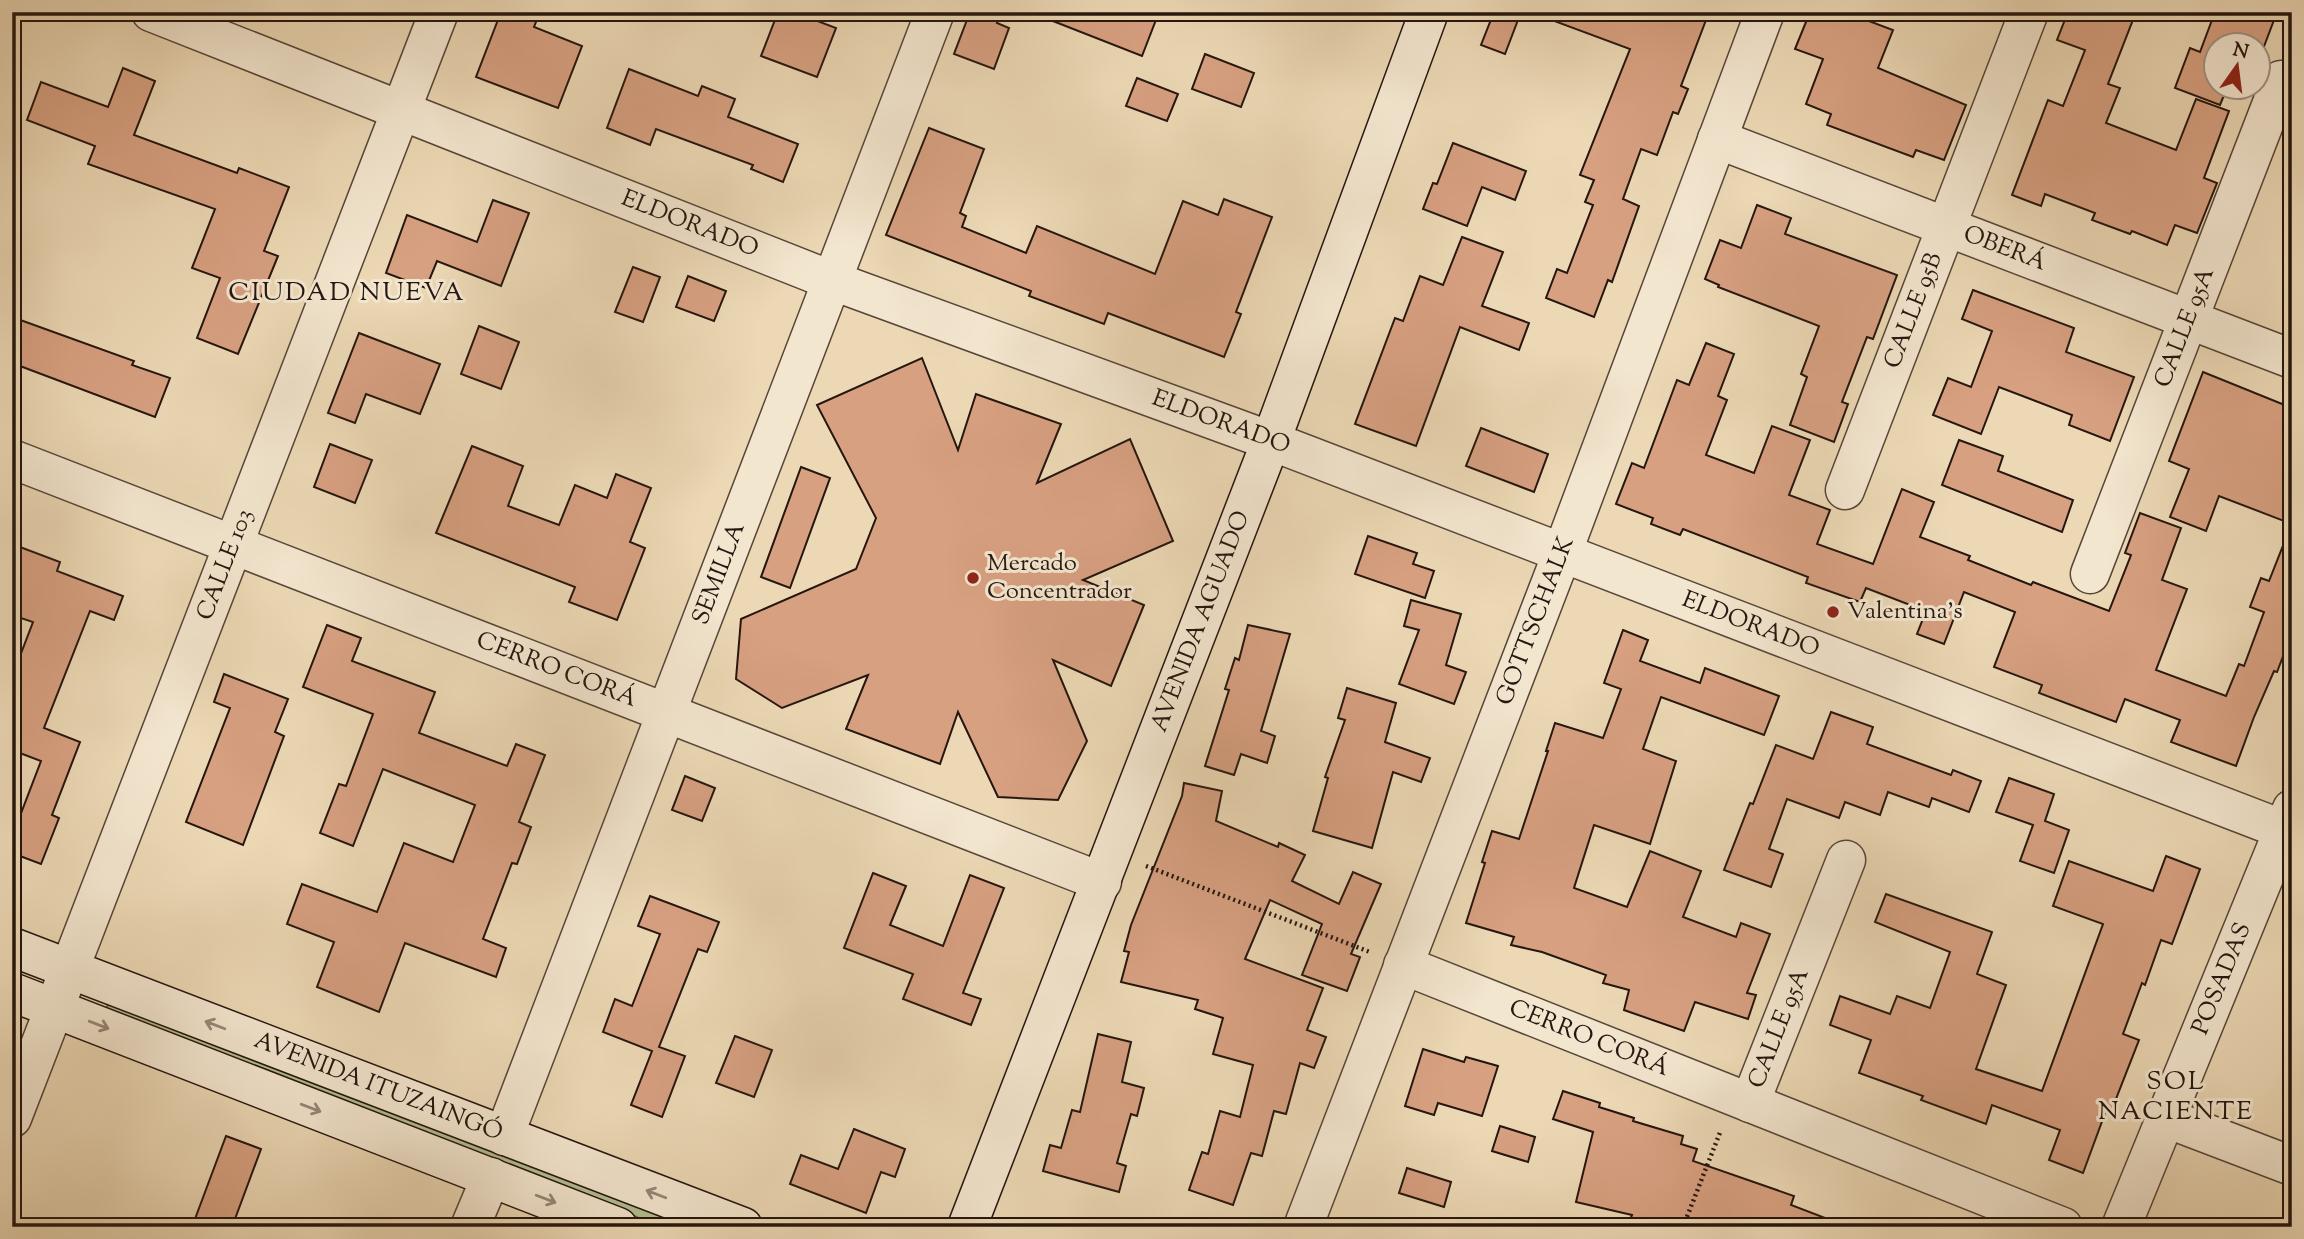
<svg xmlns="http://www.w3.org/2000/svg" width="2304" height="1239" viewBox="0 0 2304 1239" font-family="'Sorts Mill Goudy',serif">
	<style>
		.green { fill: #b2c092; stroke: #6c6b50; stroke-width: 2 }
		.building { fill: #d7a081; stroke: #25160f; stroke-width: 2 }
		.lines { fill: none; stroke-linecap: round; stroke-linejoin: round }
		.minor-casing { stroke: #574638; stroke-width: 41 }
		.secondary-casing { stroke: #25160f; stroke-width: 41 }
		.path { stroke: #25160f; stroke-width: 4.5; stroke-dasharray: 2 3.5; stroke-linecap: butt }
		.minor { stroke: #f3e6cf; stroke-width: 38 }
		.secondary { stroke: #f3e6cf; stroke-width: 38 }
		.oneway { stroke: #968879 }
		.poi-dot { fill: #8f2418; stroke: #f3e6cf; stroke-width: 2.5 }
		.labels { text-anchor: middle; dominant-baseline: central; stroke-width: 6; stroke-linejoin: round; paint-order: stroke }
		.street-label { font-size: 24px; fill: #25160f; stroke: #f3e6cf }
		.poi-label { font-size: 24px; fill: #25160f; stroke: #f3e6cf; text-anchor: start }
		.neighbourhood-label { font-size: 26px; letter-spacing: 2px; fill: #25160f; stroke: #f3e6cf }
	</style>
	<rect width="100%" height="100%" fill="#ecd8b5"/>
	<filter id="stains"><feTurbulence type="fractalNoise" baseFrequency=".00286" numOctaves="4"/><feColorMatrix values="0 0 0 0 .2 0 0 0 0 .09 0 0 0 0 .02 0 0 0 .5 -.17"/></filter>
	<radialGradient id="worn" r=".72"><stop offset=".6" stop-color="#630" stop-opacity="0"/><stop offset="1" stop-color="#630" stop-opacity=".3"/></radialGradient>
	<path class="green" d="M113 994 708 1227H662L106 1009Z"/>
	<g class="building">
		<path d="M501 12H540L534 27 582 46 558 108 476 77Z"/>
		<path d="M778 12H794L836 28 817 77 761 56Z"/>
		<path d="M970 12H1002L997 23 1009 28 994 69 954 54Z"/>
		<path d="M1035 12H1159L1142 56 1035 14Z"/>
		<path d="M1494 12H1521L1505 54 1481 45Z"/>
		<path d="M1539 12H1709L1681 86 1688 89 1678 114 1673 112 1657 155 1641 149 1623 199 1639 206 1612 282 1608 280 1594 317 1546 298 1557 269 1567 273 1593 205 1585 202 1594 180 1580 175 1630 49 1538 15Z"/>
		<path d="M1810 12H1869L1866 20 1893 30 1878 68 1966 105 1944 160 1916 150 1913 157 1827 125 1831 114 1806 104 1823 59 1795 49Z"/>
		<path d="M2068 12H2136L2108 84 2120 88 2106 123 2176 150 2196 99 2229 111 2204 178 2217 183 2197 233 2175 225 2167 245 2132 231 2130 234 2092 220 2095 213 2045 194 2041 206 2012 195 2048 100 2063 106 2085 50 2057 40Z"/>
		<path d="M2215 12H2277L2260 57 2258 46H2216V88H2227L2220 105 2175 88 2190 48 2200 52Z"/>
		<path d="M1205 54 1254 73 1241 107 1192 89Z"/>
		<path d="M123 68 155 81 134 135 237 173 239 168 289 187 264 251 278 256 238 354 197 338 220 278 192 268 215 209 88 164 95 146 27 120 41 82 108 107Z"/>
		<path d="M629 69 698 96 702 86 735 99 728 117 798 144 783 182 751 169 753 165 656 129 650 145 607 128Z"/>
		<path d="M1137 78 1178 94 1167 121 1126 106Z"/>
		<path d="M929 128 984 149 960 213 966 216 962 227 1026 253 1037 226 1155 274 1183 201 1218 215 1224 199 1272 217 1236 312 1241 314 1224 357 1108 313 1104 324 1029 296 1031 291 886 235Z"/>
		<path d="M1453 143 1526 171 1515 200 1482 187 1467 226 1423 209 1433 183 1437 184Z"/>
		<path d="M493 200 529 213 501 286 437 261 426 288 386 273 407 215 477 242Z"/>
		<path d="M1757 205 1791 218 1785 234 1897 275 1873 339 1867 337 1842 402 1848 404 1834 442 1790 425 1807 377 1801 374 1819 326 1718 287 1719 285 1705 279 1720 240 1741 248Z"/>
		<path d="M1462 237 1503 252 1482 306 1529 323 1519 350 1460 327 1416 446 1355 424 1395 318 1403 321 1420 276 1443 285Z"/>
		<path d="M633 267 660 277 643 322 615 312Z"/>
		<path d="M688 276 726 291 714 321 676 307Z"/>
		<path d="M1973 290 2074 328 2066 352 2134 377 2110 441 2069 425 2072 415 1999 387 1981 434 1933 415 1948 378 1971 387 1992 331 1962 319Z"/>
		<path d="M12 317 134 361 132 365 170 378 155 417 12 363Z"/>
		<path d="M479 326 519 342 501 389 461 374Z"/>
		<path d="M359 333 440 364 420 414 366 394 355 423 328 413Z"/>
		<path d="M1706 343 1734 354 1718 396 1727 400 1706 455 1754 473 1772 426 1810 440 1789 495 1830 510 1817 544 1873 564 1902 489 1934 502 1920 537 1970 556 1968 560 2031 585 2033 582 2109 611 2131 555 2125 553 2140 513 2181 528 2162 580 2187 589 2156 670 2226 696 2239 664 2244 666 2264 612 2250 607 2261 578 2269 581 2290 528H2292V633L2277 672 2274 671 2254 717 2236 766 2171 742 2180 720 2125 699 2116 722 2039 693 2042 685 1994 667 2015 612 1964 592 1944 644 1917 634 1926 611 1866 588 1860 602 1806 583 1808 577 1683 529 1680 535 1651 524 1653 518 1616 504 1632 463 1644 468 1677 380 1689 385Z"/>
		<path d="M922 358 958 450 976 394 1061 424 1037 483 1130 439 1173 541 1083 580 1144 605 1111 686 1053 660 1087 741 1058 800 998 797 958 712 940 764 846 729 868 675 782 708 736 679 741 619 856 569 876 518 817 405Z"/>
		<path d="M2203 372 2292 408V524L2219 496 2206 531 2170 517 2189 469 2169 461Z"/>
		<path d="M1481 428 1548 454 1534 492 1466 466Z"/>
		<path d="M1959 440 2003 456 1998 471 2073 500 2062 532 1942 485Z"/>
		<path d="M330 444 372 460 355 503 314 487Z"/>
		<path d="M472 446 523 466 508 506 559 525 575 485 607 498 616 474 651 488 630 542 645 548 617 620 569 602 575 587 436 533Z"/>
		<path d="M801 467 830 478 790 588 761 577Z"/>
		<path d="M1368 536 1417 553 1413 564 1434 571 1425 598 1355 574Z"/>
		<path d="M12 544 60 562 57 571 123 596 114 620 90 611 44 728 80 742 52 815 59 818 41 864 12 853V837L41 761 12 750V677L33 622 12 615Z"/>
		<path d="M1411 600 1461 614 1446 665 1466 672 1454 704 1399 684 1419 630 1404 626Z"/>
		<path d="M327 625 361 638 352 661 435 692 419 733 507 766 516 744 545 755 519 822 531 827 517 864 512 863 483 939 506 948 496 977 405 943 379 1012 317 987 334 942 287 924 302 884 377 912 404 843 453 862 475 805 383 769 353 846 320 833 339 784 346 786 373 714 303 687Z"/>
		<path d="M1248 625 1290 634 1261 731 1275 736 1267 763 1241 754 1234 775 1205 766 1229 690 1225 689 1235 658 1239 660Z"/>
		<path d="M1623 630 1648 640 1640 661 1700 683 1705 668 1779 696 1764 735 1661 697 1643 749 1676 761 1650 844 1594 825 1574 888 1627 907 1650 851 1701 871 1683 917 1736 937 1741 923 1770 934 1747 993 1756 995 1748 1019 1695 1002 1684 1031 1624 1010 1629 990 1603 983 1606 975 1542 952 1511 945 1514 937 1466 923 1485 863 1482 862 1492 831 1519 839 1548 751H1546L1555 723 1603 738 1621 689 1604 683Z"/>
		<path d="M224 674 288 699 275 732 284 736 243 845 186 822 230 708 214 702Z"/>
		<path d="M1347 688 1396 703 1385 742 1430 758 1421 782 1393 772 1372 848 1313 831 1328 778 1325 777 1345 720 1338 718Z"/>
		<path d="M1831 712 1873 727 1867 744 1951 775 1953 770 1981 781 1969 812 1932 798 1929 807 1888 792 1880 815 1845 802 1839 818 1787 799 1769 849 1783 854 1771 887 1724 870 1750 803 1753 804 1776 745 1813 759Z"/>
		<path d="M685 776 715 788 702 821 672 810Z"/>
		<path d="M2009 778 2054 794 2045 821 2069 830 2054 873 2020 861 2033 825 1996 812Z"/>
		<path d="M1184 783 1222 791 1216 821 1278 847 1279 843 1305 855 1292 881 1339 904 1353 872 1381 884 1351 954 1360 957 1347 991 1302 975 1322 924 1270 900 1245 959 1323 988 1307 1030 1326 1037 1314 1068 1300 1063 1286 1114 1274 1111 1262 1156 1251 1153 1233 1205 1189 1190 1202 1152 1208 1154 1220 1111 1240 1117 1253 1065 1213 1054 1223 1018 1195 1009 1198 1000 1121 982 1129 952 1124 951 1131 925 1182 796Z"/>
		<path d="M2166 856 2200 869 2172 944 2161 940 2145 985 2142 983 2123 1034 2139 1040 2112 1109 2107 1108 2083 1173 2049 1160 2060 1130 1992 1105 1986 1124 1921 1100 1923 1096 1859 1073 1871 1040 1830 1025 1840 996 1890 1014 1897 996 1930 1008 1950 952 1875 922 1886 894 1992 932 1977 974 2006 985 1976 1069 2042 1091 2103 924 2053 906 2069 861 2153 891Z"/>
		<path d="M873 873 906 886 890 925 943 946 970 875 1004 888 963 993 981 999 971 1025 903 999 913 974 844 948Z"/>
		<path d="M650 896 719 922 707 952 698 949 659 1047 685 1056 662 1117 631 1105 652 1051 603 1032 615 999 632 1006 660 934 638 926Z"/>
		<path d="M1098 1034 1131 1042 1122 1082 1144 1088 1137 1116 1131 1114 1117 1163 1126 1166 1119 1192 1043 1171 1050 1145 1061 1148 1072 1110 1080 1112Z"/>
		<path d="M735 1036 772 1050 754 1097 716 1083Z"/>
		<path d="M1423 1049 1464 1062 1466 1057 1498 1066 1482 1116 1438 1103 1434 1115 1405 1106Z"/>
		<path d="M1563 1091 1600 1103 1599 1107 1634 1118 1633 1121 1683 1136 1681 1144 1697 1149 1693 1161 1794 1196 1791 1205 1841 1224 1840 1227H1627L1632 1215 1576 1202 1593 1132 1553 1119Z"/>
		<path d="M1500 1126 1535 1137 1528 1162 1492 1151Z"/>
		<path d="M854 1129 905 1149 895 1177 881 1172 866 1213 790 1184 801 1155 838 1169Z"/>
		<path d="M226 1136 261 1149 232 1227H192Z"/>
		<path d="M1407 1168 1451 1182 1444 1207 1399 1193Z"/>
	</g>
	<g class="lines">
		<defs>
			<g id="minor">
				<path id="s1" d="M151 12 833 281 1271 441 2292 833"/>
				<path id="s2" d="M1717 139 2292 359"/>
				<path id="s3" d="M12 459 1102 882"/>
				<path id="s4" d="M1845 490 2029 12"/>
				<path id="s5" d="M2090 574 2281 80"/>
				<path id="s6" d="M1403 965 2063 1227"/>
				<path id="s7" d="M1750 1103 1846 860"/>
				<path id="s8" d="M12 1118 439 12"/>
				<path d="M2166 1118 2292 1166"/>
				<path id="s9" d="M504 1136 935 12"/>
				<path d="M470 1227 491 1177"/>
				<path id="s10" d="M1303 1227 1563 551 1765 12"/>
				<path id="s11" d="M2121 1227 2292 809"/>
			</g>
			<g id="secondary">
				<path id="s12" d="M12 947 743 1227"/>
				<path d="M12 992 618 1227"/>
				<path id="s13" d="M967 1227 1271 441 1429 12"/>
			</g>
		</defs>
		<use href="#minor" class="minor-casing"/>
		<use href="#secondary" class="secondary-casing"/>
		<g class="path">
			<path d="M1146 866 1370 952"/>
			<path d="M1683 1227 1721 1130"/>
		</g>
		<use href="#minor" class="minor"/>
		<use href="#secondary" class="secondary"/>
	</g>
	<defs><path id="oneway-shaft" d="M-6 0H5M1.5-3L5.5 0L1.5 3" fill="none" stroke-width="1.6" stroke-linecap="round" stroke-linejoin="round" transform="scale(1.75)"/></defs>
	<g class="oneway">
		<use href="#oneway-shaft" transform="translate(99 1025) rotate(21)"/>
		<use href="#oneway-shaft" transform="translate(215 1025) rotate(-159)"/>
		<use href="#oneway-shaft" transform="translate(311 1108) rotate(21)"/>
		<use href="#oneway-shaft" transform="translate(656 1194) rotate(-159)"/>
		<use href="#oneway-shaft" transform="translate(546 1199) rotate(21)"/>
	</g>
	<g class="poi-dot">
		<circle cx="973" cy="578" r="7"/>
		<circle cx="1833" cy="612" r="7"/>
	</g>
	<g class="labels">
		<g class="street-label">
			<text stroke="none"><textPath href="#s1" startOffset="579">ELDORADO</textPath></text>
			<text stroke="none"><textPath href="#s2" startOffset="308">OBERÁ</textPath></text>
			<text stroke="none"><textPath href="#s4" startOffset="192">CALLE 95B</textPath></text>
			<text stroke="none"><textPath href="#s5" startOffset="264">CALLE 95A</textPath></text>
			<text stroke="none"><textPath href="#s1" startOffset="1146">ELDORADO</textPath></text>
			<text stroke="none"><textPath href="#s8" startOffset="593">CALLE 103</textPath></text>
			<text stroke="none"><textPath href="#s9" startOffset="602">SEMILLA</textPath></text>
			<text stroke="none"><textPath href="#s10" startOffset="649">GOTTSCHALK</textPath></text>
			<text stroke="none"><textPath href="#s13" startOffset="649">AVENIDA AGUADO</textPath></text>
			<text stroke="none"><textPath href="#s1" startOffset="1713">ELDORADO</textPath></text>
			<text stroke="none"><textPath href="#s3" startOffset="584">CERRO CORÁ</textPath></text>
			<text stroke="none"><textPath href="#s11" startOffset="268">POSADAS</textPath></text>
			<text stroke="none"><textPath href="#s7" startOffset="80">CALLE 95A</textPath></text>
			<text stroke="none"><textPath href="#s6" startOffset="200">CERRO CORÁ</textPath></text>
			<text stroke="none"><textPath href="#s12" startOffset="392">AVENIDA ITUZAINGÓ</textPath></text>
		</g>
		<g class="poi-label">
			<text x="987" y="564">Mercado<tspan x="987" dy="28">Concentrador</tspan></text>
			<text x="1847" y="612">Valentina's</text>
		</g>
		<g class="neighbourhood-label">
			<text x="347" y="293">CIUDAD NUEVA</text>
			<text x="2176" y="1082">SOL<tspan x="2176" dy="30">NACIENTE</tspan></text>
		</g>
	</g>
	<rect width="2304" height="1239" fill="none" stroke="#ecd8b5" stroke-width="42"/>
	<rect x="14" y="14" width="2276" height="1211" fill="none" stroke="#25160f" stroke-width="3.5"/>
	<rect x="21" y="21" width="2262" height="1197" fill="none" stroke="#25160f" stroke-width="2"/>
	<g transform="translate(2237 66) rotate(14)"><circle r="33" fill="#f3e6cf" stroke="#a19382" stroke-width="2"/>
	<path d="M0-5L12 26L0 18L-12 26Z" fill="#8f2418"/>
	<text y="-10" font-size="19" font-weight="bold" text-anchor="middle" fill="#25160f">N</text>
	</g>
	<rect width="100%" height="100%" filter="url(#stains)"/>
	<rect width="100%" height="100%" fill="url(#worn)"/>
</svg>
